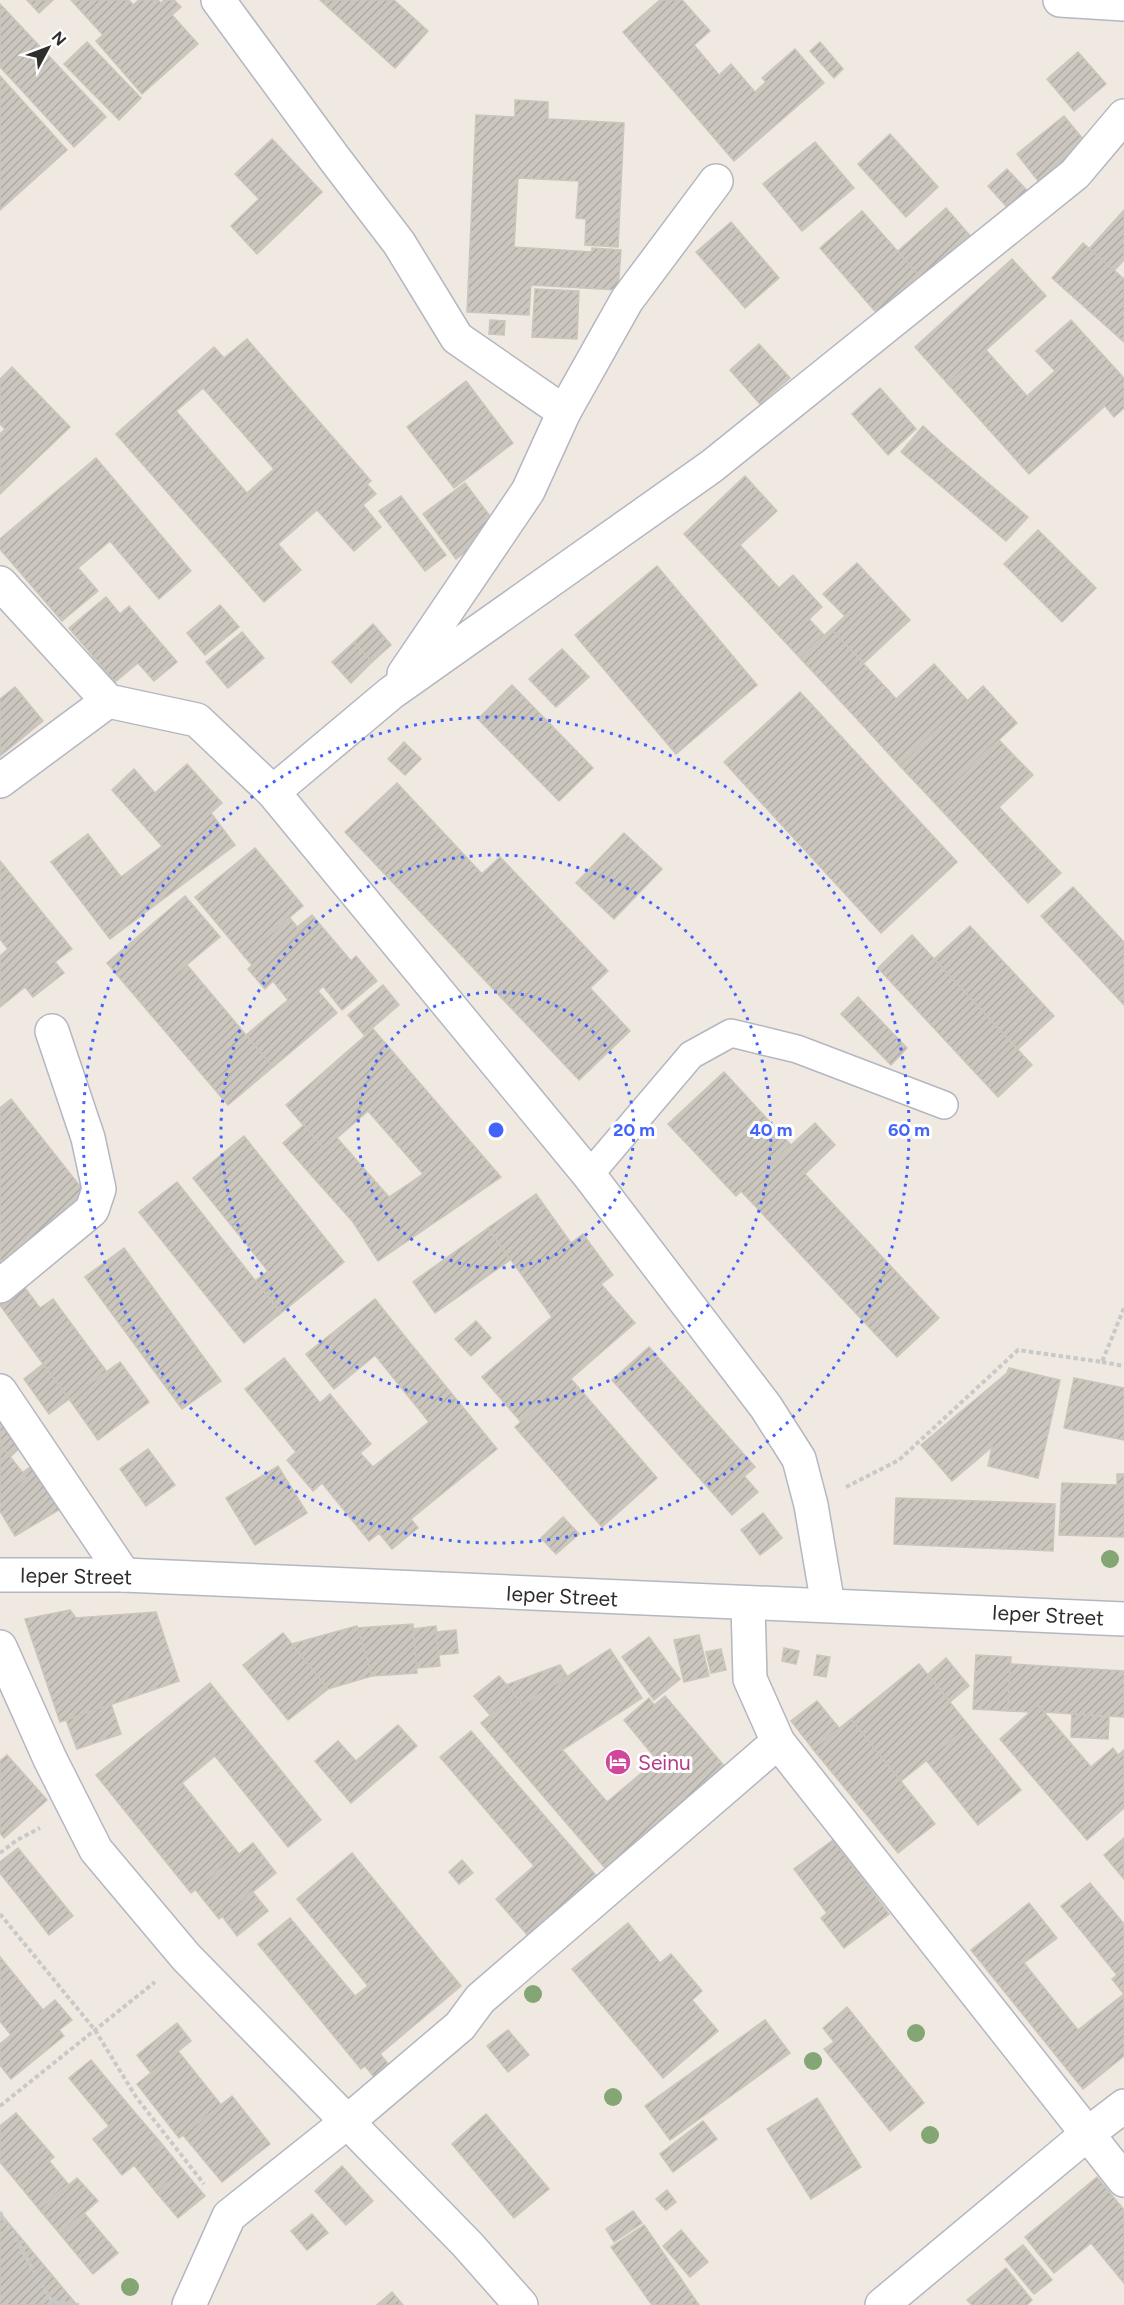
<svg xmlns="http://www.w3.org/2000/svg" width="1124" height="2305" viewBox="0 0 1124 2305" font-family="Figtree,sans-serif">
	<style>
		.building { fill: url(#building-hatch); stroke: #cbc5ba; stroke-width: 1.5; fill-rule: evenodd }
		.lines { fill: none; stroke-linecap: round; stroke-linejoin: round }
		.service-casing { stroke: #b4b7c1; stroke-width: 30 }
		.minor-casing { stroke: #b4b7c1; stroke-width: 36 }
		.tertiary-casing { stroke: #b4b7c1; stroke-width: 36 }
		.path { stroke: #c9c9c9; stroke-width: 4; stroke-dasharray: 4.5 3; stroke-linecap: butt }
		.service { stroke: #fff; stroke-width: 27 }
		.minor { stroke: #fff; stroke-width: 33 }
		.tertiary { stroke: #fff; stroke-width: 33 }
		.tree { fill: #84a574 }
		.ring { fill: none; stroke: #4264fb; stroke-width: 3; stroke-dasharray: 3 6 }
		.labels { text-anchor: middle; dominant-baseline: central; stroke-width: 6; stroke-linejoin: round; paint-order: stroke }
		.street-label { font-size: 21px; fill: #2e2e2e; stroke: #fff }
		.hotel-label { font-size: 21px; fill: #b23c85; stroke: #fff; text-anchor: start }
		.centre { fill: #4264fb; stroke: #fff; stroke-width: 3 }
		.ring-label { font-size: 18px; text-anchor: middle; font-weight: bold; fill: #4264fb; stroke: #fff; stroke-width: 6; stroke-linejoin: round; paint-order: stroke }
	</style>
	<defs>
		<pattern id="building-hatch" width="6" height="6" patternUnits="userSpaceOnUse" patternTransform="scale(1.5)"><rect width="6" height="6" fill="#cbc7bf"/><path d="M-1 1l2-2M0 6l6-6M5 7l2-2" fill="none" stroke="#afaba4"/></pattern>
	</defs>
	<rect width="100%" height="100%" fill="#efe9e1"/>
	<g class="building">
		<path d="M27 0H53L39 13Z"/>
		<path d="M71 0H129L133 5 139 0H158L161 3 164 0H174L181 7 172 15 198 44 142 94 96 41 103 35Z"/>
		<path d="M320 0H394L428 31 395 68Z"/>
		<path d="M660 0H682L710 31 694 45 719 75 731 64 755 92 766 82 762 78 795 49 824 83 734 161 623 32Z"/>
		<path d="M0 4 106 117 74 147 0 67Z"/>
		<path d="M87 42 141 98 119 120 64 64Z"/>
		<path d="M820 42 843 69 834 78 810 51Z"/>
		<path d="M1078 52 1106 84 1074 111 1047 79Z"/>
		<path d="M0 76 67 150 0 210Z"/>
		<path d="M515 100 548 102V119L624 123 618 247 585 245 586 219 576 218 579 181 518 178 514 247 592 252V248L621 250 618 290 531 285 529 315 467 312 476 115 515 117Z"/>
		<path d="M1064 116 1087 144 1039 182 1017 154Z"/>
		<path d="M890 134 938 187 906 217 858 164Z"/>
		<path d="M272 139 322 192 257 254 231 226 259 199 235 174Z"/>
		<path d="M815 142 854 188 802 231 763 184Z"/>
		<path d="M1007 169 1033 197 1014 215 988 186Z"/>
		<path d="M946 208 972 238 923 280 897 252Z"/>
		<path d="M1124 210V260L1114 271 1089 249Z"/>
		<path d="M862 211 923 280 880 317 820 248Z"/>
		<path d="M731 222 779 278 745 308 696 252Z"/>
		<path d="M1083 243 1124 279V342L1052 278Z"/>
		<path d="M1012 259 1046 296 948 384 915 347Z"/>
		<path d="M535 289 579 291 577 339 532 337Z"/>
		<path d="M490 320 505 321 504 335 489 334Z"/>
		<path d="M1071 320 1124 378V408L1114 417 1105 406 1029 474 948 384 986 350 1027 396 1055 371 1036 351Z"/>
		<path d="M247 339 371 481 367 484 376 494 363 505 381 527 354 551 317 510 278 544 301 570 264 602 116 434 214 347 224 358ZM203 388 274 469 247 493 176 411Z"/>
		<path d="M759 344 790 378 760 404 730 370Z"/>
		<path d="M12 367 70 427 0 494V434L5 429 0 424V379Z"/>
		<path d="M466 381 513 443 454 488 407 427Z"/>
		<path d="M880 388 916 429 888 455 852 414Z"/>
		<path d="M923 426 948 449 927 474 901 452Z"/>
		<path d="M948 449 1028 517 1006 541 927 474Z"/>
		<path d="M96 458 191 571 159 599 110 541 78 568 98 591 62 621 0 549V539Z"/>
		<path d="M745 476 777 511 740 545 779 588 793 575 822 607 809 619 824 635 800 658 684 534Z"/>
		<path d="M465 483 499 528 456 559 423 514Z"/>
		<path d="M401 496 446 555 425 571 379 511Z"/>
		<path d="M1038 530 1096 588 1062 622 1004 564Z"/>
		<path d="M857 563 910 620 864 663 831 629 845 616 823 594Z"/>
		<path d="M657 566 757 685 676 754 575 635Z"/>
		<path d="M106 597 120 614 129 606 177 662 154 681 138 663 115 682 69 628Z"/>
		<path d="M220 605 239 627 205 655 187 633Z"/>
		<path d="M373 624 391 645 372 662 354 642Z"/>
		<path d="M831 629 889 691 858 720 800 658Z"/>
		<path d="M242 632 264 658 228 688 206 662Z"/>
		<path d="M354 642 372 662 351 683 332 662Z"/>
		<path d="M562 649 589 677 556 707 529 679Z"/>
		<path d="M934 664 968 701 899 765 858 720 889 691 896 699Z"/>
		<path d="M512 685 593 768 559 801 478 719Z"/>
		<path d="M983 686 1017 723 933 801 899 765Z"/>
		<path d="M15 687 43 721 0 756V699Z"/>
		<path d="M800 692 957 862 881 933 724 762Z"/>
		<path d="M999 740 1033 775 999 807 1061 873 1028 903 933 801Z"/>
		<path d="M404 742 421 759 405 775 388 759Z"/>
		<path d="M187 764 222 803 211 813 235 845 110 939 51 862 88 834 121 877 162 846 112 790 134 769 155 793Z"/>
		<path d="M397 783 482 874 430 922 345 832Z"/>
		<path d="M624 833 662 869 614 919 576 883Z"/>
		<path d="M255 848 303 906 244 956 195 897Z"/>
		<path d="M500 857 608 971 590 988 630 1031 579 1080 430 922Z"/>
		<path d="M0 861 72 949 55 962 64 973 33 997 25 987 0 1007V956L8 949 0 939Z"/>
		<path d="M1073 887 1124 942V1005L1041 916Z"/>
		<path d="M185 896 220 937 141 1003 107 963Z"/>
		<path d="M312 915 351 961 356 956 377 981 342 1010 323 986 318 991 337 1013 273 1067 246 1035 288 1000 273 981 265 989 248 969 252 965 244 956 290 918 297 927Z"/>
		<path d="M970 926 1054 1016 1018 1049 934 959Z"/>
		<path d="M912 935 1032 1065 998 1097 878 968Z"/>
		<path d="M187 965 273 1067 228 1105 141 1003Z"/>
		<path d="M383 985 399 1005 364 1035 348 1015Z"/>
		<path d="M858 997 907 1048 891 1065 841 1014Z"/>
		<path d="M373 1029 501 1177 378 1261 353 1222 304 1167 324 1149 286 1105ZM368 1111 423 1174 389 1197 337 1138Z"/>
		<path d="M724 1072 791 1145 736 1196 668 1124Z"/>
		<path d="M11 1099 91 1200 0 1271V1108Z"/>
		<path d="M815 1123 835 1145 805 1174 939 1318 897 1357 741 1191Z"/>
		<path d="M304 1125 324 1149 304 1167 283 1143Z"/>
		<path d="M244 1136 344 1262 281 1313 255 1281 268 1271 193 1178Z"/>
		<path d="M177 1182 281 1313 244 1343 139 1212Z"/>
		<path d="M536 1194 571 1243 583 1234 613 1275 601 1284 635 1323 521 1422 482 1377 552 1317 488 1228Z"/>
		<path d="M488 1228 510 1260 435 1313 413 1282Z"/>
		<path d="M124 1248 221 1381 182 1409 85 1277Z"/>
		<path d="M23 1285 40 1308 15 1326 0 1305V1302Z"/>
		<path d="M53 1299 107 1372 69 1399 15 1326Z"/>
		<path d="M375 1299 402 1333 334 1389 306 1354Z"/>
		<path d="M476 1321 491 1338 471 1356 455 1339Z"/>
		<path d="M402 1333 497 1449 411 1519 418 1528 392 1549 379 1533 369 1541 322 1483 313 1491 287 1460 296 1452 245 1389 284 1358 320 1403 330 1394 371 1444 360 1453 373 1467 429 1422 375 1355Z"/>
		<path d="M649 1347 755 1467 718 1499 612 1380Z"/>
		<path d="M120 1362 149 1402 98 1440 69 1399Z"/>
		<path d="M43 1364 69 1399 49 1414 24 1379Z"/>
		<path d="M1009 1368 1060 1380 1038 1478 988 1466 992 1447 952 1481 921 1445 1007 1373Z"/>
		<path d="M1074 1378 1124 1388V1440L1064 1428Z"/>
		<path d="M571 1379 657 1478 602 1527 515 1427Z"/>
		<path d="M0 1415 24 1444 10 1457 0 1444Z"/>
		<path d="M0 1444 26 1477 0 1498Z"/>
		<path d="M148 1449 175 1485 146 1506 120 1469Z"/>
		<path d="M35 1464 62 1508 15 1536 0 1511V1498L26 1477 23 1472Z"/>
		<path d="M278 1466 307 1513 255 1545 226 1498Z"/>
		<path d="M1117 1474H1124V1537L1059 1535 1062 1483 1117 1485Z"/>
		<path d="M744 1476 758 1492 732 1515 718 1499Z"/>
		<path d="M896 1498 1055 1504 1053 1551 894 1544Z"/>
		<path d="M763 1513 782 1538 760 1555 741 1530Z"/>
		<path d="M563 1517 579 1534 556 1554 541 1538Z"/>
		<path d="M70 1610 76 1618 156 1612 179 1681 60 1722 25 1619Z"/>
		<path d="M413 1624 417 1673 372 1676 358 1628Z"/>
		<path d="M357 1626 372 1676 328 1689 292 1644Z"/>
		<path d="M436 1626 440 1666 417 1668 413 1629Z"/>
		<path d="M456 1630 458 1653 438 1655 436 1632Z"/>
		<path d="M283 1633 328 1689 288 1720 243 1665Z"/>
		<path d="M699 1635 709 1676 684 1682 674 1640Z"/>
		<path d="M649 1637 680 1679 654 1700 622 1657Z"/>
		<path d="M784 1648 799 1651 796 1664 782 1661Z"/>
		<path d="M610 1649 642 1698 562 1750 566 1754 532 1783 481 1723 515 1694 523 1705Z"/>
		<path d="M721 1649 726 1670 711 1673 706 1652Z"/>
		<path d="M817 1655 830 1657 826 1677 814 1675Z"/>
		<path d="M976 1655 1011 1657 1008 1711 973 1709Z"/>
		<path d="M946 1658 969 1686 950 1702 928 1674Z"/>
		<path d="M919 1664 969 1726 901 1781 851 1719Z"/>
		<path d="M1010 1664 1124 1671V1717L1044 1712 1038 1705 1031 1712 1008 1711Z"/>
		<path d="M560 1665 567 1676 523 1705 506 1685Z"/>
		<path d="M499 1676 515 1694 490 1715 474 1696Z"/>
		<path d="M210 1683 321 1820 288 1847 215 1756 182 1783 239 1854 191 1893 96 1775Z"/>
		<path d="M665 1696 730 1773 611 1875 532 1783 566 1754 607 1802 657 1760 624 1720 649 1698 654 1705Z"/>
		<path d="M817 1701 839 1728 813 1749 791 1721Z"/>
		<path d="M111 1704 121 1734 77 1749 66 1720Z"/>
		<path d="M1038 1705 1091 1767 1113 1748 1118 1755 1124 1750V1808L1087 1840 1000 1739Z"/>
		<path d="M1072 1714 1109 1717 1108 1739 1071 1737Z"/>
		<path d="M851 1719 935 1824 898 1853 813 1749Z"/>
		<path d="M398 1725 417 1746 351 1803 315 1761 338 1741 356 1761Z"/>
		<path d="M969 1726 1021 1790 978 1825 926 1760Z"/>
		<path d="M471 1731 599 1879 530 1938 496 1899 534 1866 440 1757Z"/>
		<path d="M7 1755 32 1783 0 1811V1761Z"/>
		<path d="M32 1783 47 1800 4 1838 0 1833V1811Z"/>
		<path d="M1124 1838V1879L1104 1855Z"/>
		<path d="M833 1840 889 1914 844 1948 821 1918 827 1913 794 1869Z"/>
		<path d="M253 1843 276 1873 219 1919 195 1889Z"/>
		<path d="M18 1848 73 1916 49 1935 0 1873V1862Z"/>
		<path d="M352 1853 461 1986 380 2054 389 2065 374 2077 365 2066 361 2069 258 1944 290 1918 355 1996 368 1986 297 1899Z"/>
		<path d="M462 1860 473 1873 459 1884 449 1872Z"/>
		<path d="M1090 1883 1124 1924V1969L1117 1975 1061 1906Z"/>
		<path d="M252 1891 268 1911 237 1936 222 1916Z"/>
		<path d="M1029 1903 1057 1938 1024 1963 1078 2030 1124 1994V2056L1083 2089 971 1950Z"/>
		<path d="M628 1923 660 1963 671 1954 702 1991 692 2000 718 2031 663 2078 572 1969Z"/>
		<path d="M0 1957 43 2010 55 2000 72 2020 59 2030 64 2036 11 2079 0 2065V2044L11 2035 0 2021Z"/>
		<path d="M1124 1969V1994L1112 1979Z"/>
		<path d="M847 2007 924 2103 890 2131 824 2049 834 2042 823 2028Z"/>
		<path d="M765 2020 790 2053 670 2140 645 2106Z"/>
		<path d="M177 2023 191 2041 151 2073 137 2055Z"/>
		<path d="M508 2030 529 2055 508 2072 487 2046Z"/>
		<path d="M178 2051 221 2105 179 2138 137 2084Z"/>
		<path d="M91 2060 131 2108 109 2126 69 2078Z"/>
		<path d="M232 2096 270 2144 222 2182 183 2135Z"/>
		<path d="M817 2098 861 2167 811 2199 767 2129Z"/>
		<path d="M131 2108 161 2143 122 2175 93 2139Z"/>
		<path d="M16 2113 54 2157 20 2186 0 2162V2126Z"/>
		<path d="M486 2114 549 2189 514 2218 452 2144Z"/>
		<path d="M703 2121 717 2139 673 2172 660 2154Z"/>
		<path d="M161 2143 183 2170 156 2192 134 2165Z"/>
		<path d="M49 2161 68 2184 39 2209 20 2186Z"/>
		<path d="M342 2166 373 2201 346 2225 315 2191Z"/>
		<path d="M183 2170 205 2196 178 2218 156 2192Z"/>
		<path d="M1097 2177 1124 2210V2283L1091 2243 1054 2273 1025 2237Z"/>
		<path d="M77 2178 98 2201 60 2234 39 2209Z"/>
		<path d="M667 2190 676 2202 666 2210 656 2199Z"/>
		<path d="M633 2211 642 2223 614 2242 606 2229Z"/>
		<path d="M0 2213 77 2305H0Z"/>
		<path d="M84 2213 118 2253 93 2274 60 2234Z"/>
		<path d="M312 2214 328 2233 307 2250 291 2231Z"/>
		<path d="M644 2225 699 2305H652L611 2247Z"/>
		<path d="M681 2230 708 2262 690 2277 663 2246Z"/>
		<path d="M1023 2245 1052 2280 1034 2294 1005 2259Z"/>
		<path d="M1006 2268 1032 2300 1027 2305H972L967 2300Z"/>
		<path d="M392 2292 403 2305H377Z"/>
	</g>
	<g class="lines">
		<defs>
			<path id="service" d="M589 1175 691 1055 731 1033 797 1049 944 1105"/>
			<g id="minor">
				<path d="M218 0 334 158 399 243 457 338 564 412"/>
				<path d="M1060 0 1124 4"/>
				<path d="M0 583 108 701 197 720 273 792"/>
				<path d="M404 674 528 491 564 412 627 300 716 181"/>
				<path d="M0 781 108 701"/>
				<path d="M0 1286 92 1210 99 1189 88 1138 52 1031"/>
				<path d="M0 1391 124 1575"/>
				<path d="M748 1604 750 1679 778 1742 1124 2180"/>
				<path d="M828 1605 811 1505 799 1459 766 1407 589 1175 273 792 391 693 712 466 1075 174 1124 116"/>
				<path d="M0 1647 50 1759 96 1850 186 1957 467 2244 521 2305"/>
				<path d="M189 2305 229 2216 347 2122 460 2026 480 1999 778 1742"/>
				<path d="M882 2305 1086 2135 1124 2106"/>
			</g>
			<path id="tertiary" d="M0 1575H124L1124 1619"/>
		</defs>
		<use href="#service" class="service-casing"/>
		<use href="#minor" class="minor-casing"/>
		<use href="#tertiary" class="tertiary-casing"/>
		<g class="path">
			<path d="M1102 1362 1124 1366"/>
			<path d="M846 1487 899 1460 1018 1350 1102 1362 1124 1308"/>
			<path d="M0 1853 17 1840 40 1828"/>
			<path d="M0 1914 95 2030 136 2097 204 2184"/>
			<path d="M0 2106 155 1982"/>
			<path d="M0 2212 52 2302"/>
			<path d="M48 2305 52 2302 79 2305"/>
		</g>
		<use href="#service" class="service"/>
		<use href="#minor" class="minor"/>
		<use href="#tertiary" class="tertiary"/>
	</g>
	<g class="tree">
		<circle cx="1110" cy="1559" r="9"/>
		<circle cx="533" cy="1994" r="9"/>
		<circle cx="916" cy="2033" r="9"/>
		<circle cx="813" cy="2061" r="9"/>
		<circle cx="613" cy="2097" r="9"/>
		<circle cx="930" cy="2135" r="9"/>
		<circle cx="130" cy="2287" r="9"/>
	</g>
	<g class="ring">
		<circle cx="496" cy="1130" r="138"/>
		<circle cx="496" cy="1130" r="275"/>
		<circle cx="496" cy="1130" r="413"/>
	</g>
	<defs>
		<symbol id="hotel-disc" viewBox="-11 -11 22 22"><circle r="9.5" fill="#d1479c" stroke="#fff"/><path d="M-6-4.5h1.5V1H6V5H4.5V3h-9V5H-6ZM-4 0a1.8 1.8 0 1 1 3.6 0ZM.5 0V-2.5h3Q6-2.5 6 0Z" fill="#fff"/></symbol>
	</defs>
	<g fill-rule="evenodd">
		<use href="#hotel-disc" x="603" y="1747" width="30" height="30"/>
	</g>
	<g class="labels">
		<g class="street-label">
			<text transform="translate(76 1576) rotate(1)">Ieper Street</text>
			<text transform="translate(562 1596) rotate(3)">Ieper Street</text>
			<text transform="translate(1048 1615) rotate(3)">Ieper Street</text>
		</g>
		<g class="hotel-label">
			<text x="638" y="1762">Seinu</text>
		</g>
	</g>
	<circle cx="496" cy="1130" r="9" class="centre"/>
	<g class="ring-label">
		<text x="634" y="1136">20 m</text>
		<text x="771" y="1136">40 m</text>
		<text x="909" y="1136">60 m</text>
	</g>
	<g transform="translate(48 48) rotate(49)" stroke="#ffffff" stroke-width="4.5" paint-order="stroke">
	<path d="M0-4.5L10 22L0 15L-10 22Z" fill="#2e2e2e"/>
	<text y="-9" font-size="16" font-weight="bold" text-anchor="middle" fill="#2e2e2e">N</text>
	</g>
</svg>
